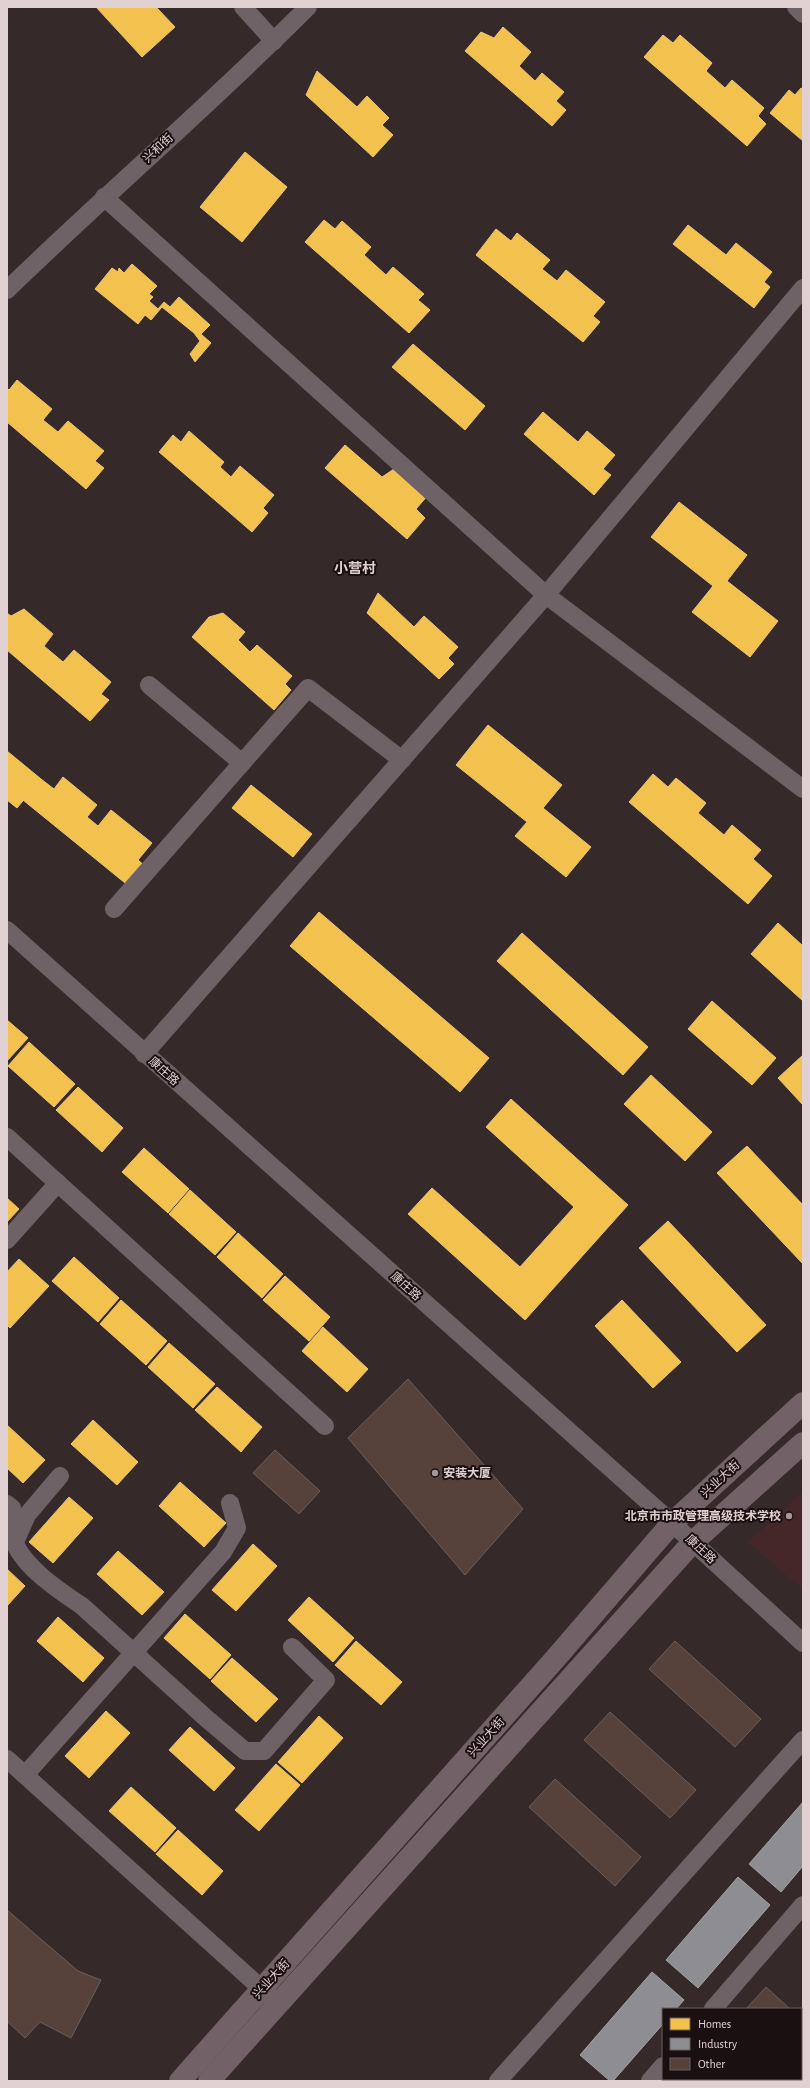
<svg xmlns="http://www.w3.org/2000/svg" width="810" height="2088" viewBox="0 0 810 2088" font-family="'Alegreya Sans','Noto Sans SC',sans-serif">
	<style>
		.built { fill: #45272a }
		.homes { fill: #f2c14e; stroke: #edc675 }
		.industry { fill: #8d8d92; stroke: #a6a1a5 }
		.building { fill: #56423a; stroke: #6b5f5d }
		.lines { fill: none; stroke-linecap: round; stroke-linejoin: round }
		.minor { stroke: #6e6267; stroke-width: 18 }
		.major { stroke: #726268; stroke-width: 22 }
		.poi-dot { fill: #a59697; stroke: #1b1011; stroke-width: 1.5 }
		.labels { text-anchor: middle; dominant-baseline: central; stroke-width: 4; stroke-linejoin: round; paint-order: stroke }
		.street-label { font-size: 12px; fill: #e1d0d1; stroke: #1b1011 }
		.poi-label { font-size: 12px; font-weight: bold; fill: #e1d0d1; stroke: #1b1011; text-anchor: start }
		.quarter-label { font-size: 14px; font-weight: bold; fill: #e1d0d1; stroke: #1b1011 }
	</style>
	<rect width="100%" height="100%" fill="#36292a"/>
	<path class="built" d="M803 1491V1590L748 1542Z"/>
	<g class="homes">
		<path d="M96 7H156L175 27 142 57Z"/>
		<path d="M503 27 531 52 519 66 535 81 542 73 564 92 556 101 566 110 552 126 465 51 481 32 494 38Z"/>
		<path d="M663 35 673 43 680 35 712 63 706 71 725 88 732 80 764 108 758 116 766 124 747 146 644 57Z"/>
		<path d="M317 71 357 107 367 96 389 118 382 125 393 135 373 157 306 95Z"/>
		<path d="M801 88 803 89V141L770 113 789 90 795 95Z"/>
		<path d="M245 152 287 187 242 242 200 207Z"/>
		<path d="M324 220 335 229 342 221 371 247 364 255 386 275 393 267 424 294 418 300 430 310 409 333 305 242Z"/>
		<path d="M688 225 726 255 736 243 772 272 764 282 770 287 754 308 673 244Z"/>
		<path d="M496 229 511 241 517 233 550 260 542 269 557 281 566 270 605 302 593 316 600 322 583 342 476 255Z"/>
		<path d="M132 264 157 286 149 294 153 297 149 301 158 309 164 302 170 307 179 297 210 325 201 334 211 343 195 362 190 354 200 341 194 333 162 307 151 320 145 315 138 324 95 289 112 268 118 272 119 268 124 273Z"/>
		<path d="M413 344 485 406 465 430 392 367Z"/>
		<path d="M17 380 52 409 43 420 58 432 68 421 104 451 95 461 104 468 86 489 7 422V388L9 390Z"/>
		<path d="M543 412 578 442 587 431 615 455 603 469 611 475 594 495 524 434Z"/>
		<path d="M189 431 224 462 220 467 231 477 240 466 274 495 263 508 268 513 252 532 159 452 173 435 181 442Z"/>
		<path d="M345 445 382 477 397 467 429 494 416 509 425 518 407 539 325 468Z"/>
		<path d="M679 502 747 555 727 581 778 621 750 657 692 612 713 586 651 537Z"/>
		<path d="M378 593 414 627 424 616 458 647 448 658 454 664 439 679 367 613Z"/>
		<path d="M24 609 53 634 44 646 63 662 74 650 111 682 101 694 109 700 90 721 7 650V613L11 616Z"/>
		<path d="M223 613 245 632 238 640 250 652 257 645 292 676 285 684 291 690 274 710 192 637 209 617Z"/>
		<path d="M488 725 562 785 543 808 591 847 566 877 515 836 527 822 456 765Z"/>
		<path d="M7 751 41 779 17 808 7 800Z"/>
		<path d="M653 774 668 787 676 778 706 803 698 813 724 835 732 825 761 850 753 859 772 876 748 904 629 802Z"/>
		<path d="M63 777 97 805 87 817 98 826 111 810 152 843 138 860 146 867 130 887 23 800 41 779 54 789Z"/>
		<path d="M251 785 312 834 293 857 232 808Z"/>
		<path d="M319 912 489 1058 460 1092 290 946Z"/>
		<path d="M778 923 803 946V1001L751 954Z"/>
		<path d="M522 933 648 1047 623 1075 497 961Z"/>
		<path d="M712 1001 776 1058 752 1085 688 1029Z"/>
		<path d="M7 1020 28 1038 7 1061Z"/>
		<path d="M29 1042 75 1084 54 1107 8 1066Z"/>
		<path d="M803 1055V1105L778 1078Z"/>
		<path d="M651 1075 712 1132 685 1161 624 1104Z"/>
		<path d="M78 1087 123 1128 102 1152 56 1110Z"/>
		<path d="M511 1099 628 1205 525 1320 408 1214 432 1188 520 1267 574 1207 486 1127Z"/>
		<path d="M747 1146 803 1205V1264L717 1173Z"/>
		<path d="M144 1148 189 1189 168 1213 122 1172Z"/>
		<path d="M190 1190 236 1232 215 1255 169 1214Z"/>
		<path d="M7 1198 19 1209 7 1222Z"/>
		<path d="M668 1221 766 1325 737 1352 639 1248Z"/>
		<path d="M238 1233 283 1274 262 1298 217 1257Z"/>
		<path d="M74 1257 119 1298 98 1322 52 1281Z"/>
		<path d="M19 1259 49 1286 10 1328 7 1325V1272Z"/>
		<path d="M285 1276 330 1317 309 1341 263 1300Z"/>
		<path d="M121 1300 167 1341 146 1365 100 1324Z"/>
		<path d="M622 1300 681 1362 653 1388 595 1326Z"/>
		<path d="M323 1327 368 1369 347 1392 302 1351Z"/>
		<path d="M169 1343 215 1384 193 1408 148 1367Z"/>
		<path d="M217 1387 262 1427 241 1452 195 1410Z"/>
		<path d="M93 1420 138 1462 117 1485 71 1444Z"/>
		<path d="M7 1425 45 1460 23 1483 7 1468Z"/>
		<path d="M180 1482 226 1523 204 1547 159 1506Z"/>
		<path d="M69 1497 93 1518 53 1563 29 1542Z"/>
		<path d="M253 1544 277 1566 236 1611 212 1590Z"/>
		<path d="M118 1551 164 1592 142 1615 97 1574Z"/>
		<path d="M7 1569 25 1586 7 1606Z"/>
		<path d="M309 1597 354 1638 333 1662 288 1620Z"/>
		<path d="M185 1614 231 1655 210 1679 164 1638Z"/>
		<path d="M58 1617 104 1658 83 1682 37 1641Z"/>
		<path d="M356 1641 402 1682 381 1705 335 1665Z"/>
		<path d="M232 1658 278 1699 256 1722 211 1681Z"/>
		<path d="M106 1711 130 1733 89 1778 65 1756Z"/>
		<path d="M319 1716 343 1738 302 1783 278 1762Z"/>
		<path d="M190 1727 235 1768 214 1791 169 1750Z"/>
		<path d="M276 1764 300 1785 259 1831 235 1810Z"/>
		<path d="M131 1787 176 1828 155 1852 109 1811Z"/>
		<path d="M178 1830 223 1871 202 1895 156 1854Z"/>
	</g>
	<g class="industry">
		<path d="M803 1802V1866L781 1892 749 1864Z"/>
		<path d="M738 1877 770 1905 698 1988 666 1960Z"/>
		<path d="M652 1972 684 2000 676 2009H663V2024L613 2081H610L580 2055Z"/>
	</g>
	<g class="building">
		<path d="M408 1379 523 1509 465 1575 348 1438Z"/>
		<path d="M275 1450 320 1491 299 1514 253 1473Z"/>
		<path d="M675 1641 761 1719 735 1747 649 1669Z"/>
		<path d="M610 1712 696 1790 670 1818 584 1740Z"/>
		<path d="M555 1779 641 1857 615 1886 529 1807Z"/>
		<path d="M7 1910 78 1971 101 1980 71 2038 40 2022 25 2038 7 2021Z"/>
		<path d="M766 1987 790 2009H746Z"/>
		<path d="M801 2019 803 2021V2072L801 2071Z"/>
	</g>
	<g class="lines">
		<g class="minor">
			<path d="M243 7 274 41"/>
			<path d="M796 7 803 14"/>
			<path d="M104 197 546 595 803 789"/>
			<path d="M7 290C106 194 211 104 308 7"/>
			<path d="M149 685 242 763 308 688 402 760"/>
			<path d="M114 909 242 763"/>
			<path d="M7 930 672 1523 803 1643"/>
			<path d="M144 1054 546 595 803 288"/>
			<path d="M7 1137 325 1426"/>
			<path d="M7 1240 58 1183"/>
			<path d="M7 1504 12 1508C12 1517 10 1528 12 1536 20 1565 58 1590 82 1606L207 1719 245 1751H264L326 1680 292 1647"/>
			<path d="M15 1542 27 1515 60 1476"/>
			<path d="M7 1759 272 1998"/>
			<path d="M25 1775 223 1552 237 1528 230 1503"/>
			<path d="M713 2009 803 1905"/>
			<path d="M498 2081 803 1740"/>
			<path d="M650 2081 663 2066"/>
		</g>
		<g class="major">
			<path d="M180 2081 555 1659 672 1523 803 1403"/>
			<path d="M209 2081 693 1542 803 1443"/>
		</g>
	</g>
	<g class="poi-dot">
		<circle cx="435" cy="1473" r="4"/>
		<circle cx="789" cy="1516" r="4"/>
	</g>
	<g class="labels">
		<g class="street-label">
			<text transform="translate(158 148) rotate(-43)">兴和街</text>
			<text transform="translate(164 1071) rotate(42)">康庄路</text>
			<text transform="translate(406 1286) rotate(42)">康庄路</text>
			<text transform="translate(720 1479) rotate(-43)">兴业大街</text>
			<text transform="translate(701 1549) rotate(43)">康庄路</text>
			<text transform="translate(486 1737) rotate(-48)">兴业大街</text>
			<text transform="translate(271 1979) rotate(-48)">兴业大街</text>
		</g>
		<g class="poi-label">
			<text x="443" y="1473">安装大厦</text>
			<text x="781" y="1516" text-anchor="end">北京市市政管理高级技术学校</text>
		</g>
		<g class="quarter-label">
			<text x="355" y="569">小营村</text>
		</g>
	</g>
	<rect width="810" height="2088" fill="none" stroke="#e1d0d1" stroke-width="16"/>
	<rect x="662" y="2008" width="140" height="72" fill="#1b1011" stroke="#6a5d5e"/>
	<rect x="670" y="2018" width="20" height="12" fill="#f2c14e" stroke="#6a5d5e"/>
	<text x="698" y="2028" font-size="12" fill="#e1d0d1">Homes</text>
	<rect x="670" y="2038" width="20" height="12" fill="#8d8d92" stroke="#6a5d5e"/>
	<text x="698" y="2048" font-size="12" fill="#e1d0d1">Industry</text>
	<rect x="670" y="2058" width="20" height="12" fill="#56423a" stroke="#6a5d5e"/>
	<text x="698" y="2068" font-size="12" fill="#e1d0d1">Other</text>
</svg>
